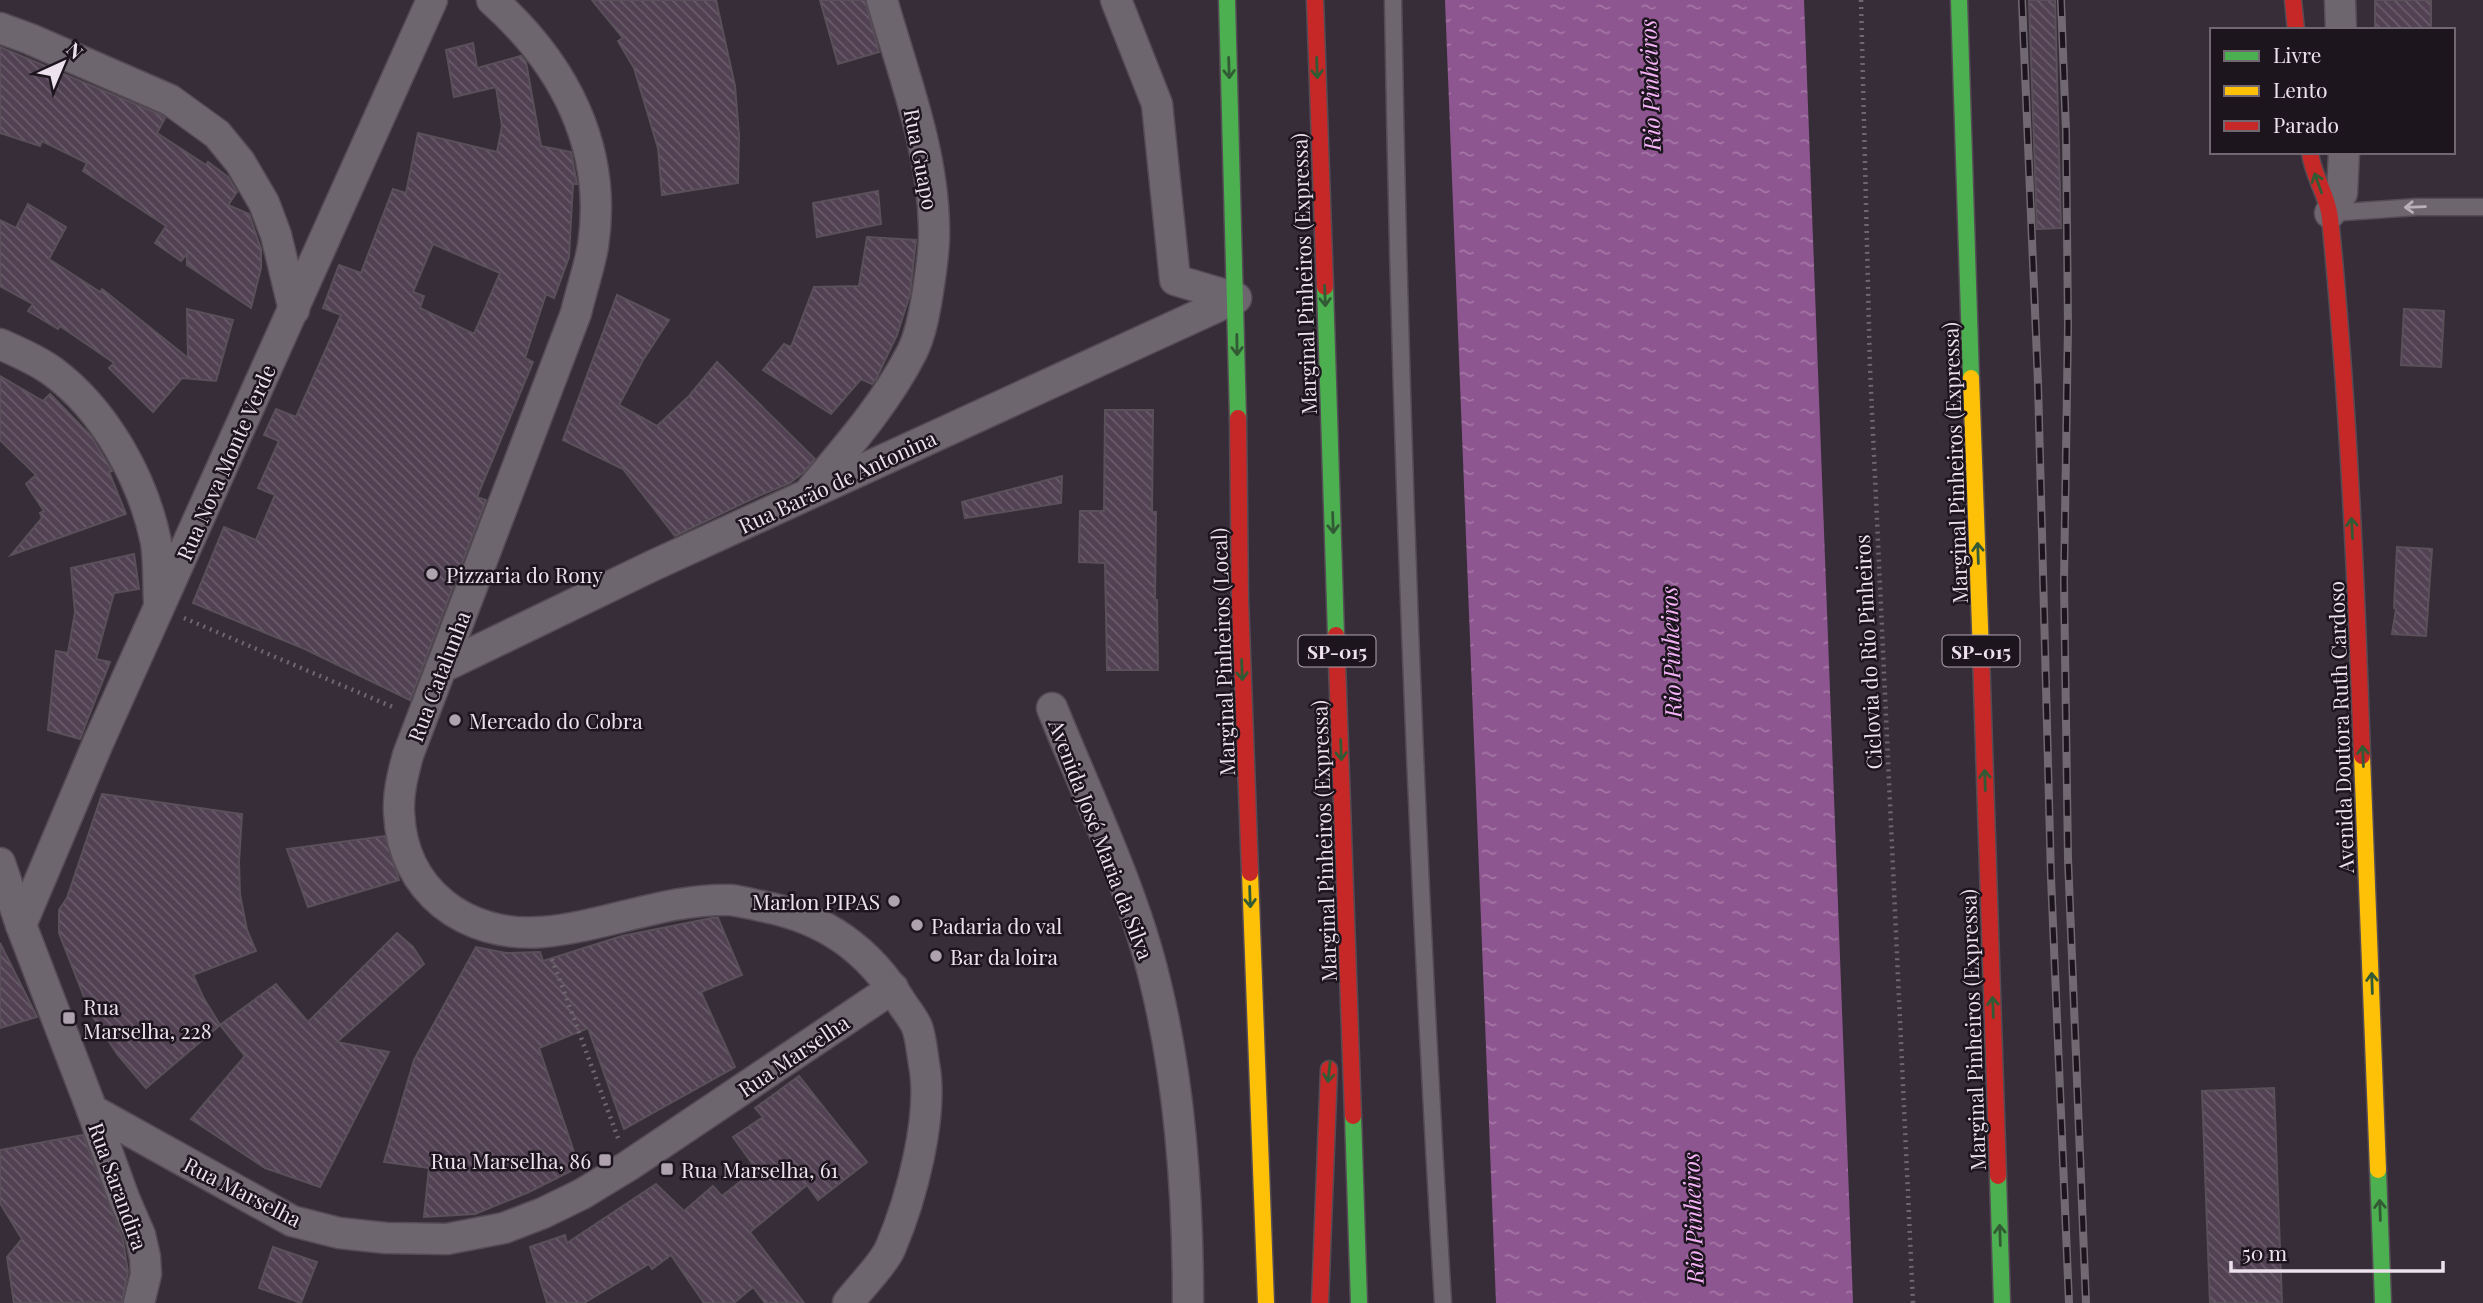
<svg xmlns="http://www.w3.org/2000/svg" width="2483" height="1303" viewBox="0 0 2483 1303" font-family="'Playfair Display',serif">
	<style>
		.water { fill: url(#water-ripples) }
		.building { fill: url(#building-back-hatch); stroke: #595059; stroke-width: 2; fill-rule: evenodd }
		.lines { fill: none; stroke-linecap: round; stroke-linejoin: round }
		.lane-casing { stroke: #544b54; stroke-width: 19 }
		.street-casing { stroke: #544b54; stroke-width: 33 }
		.fast-casing { stroke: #544b54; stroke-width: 19 }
		.slow-casing { stroke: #544b54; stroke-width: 19 }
		.jam-casing { stroke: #544b54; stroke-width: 19 }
		.path { stroke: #6e676e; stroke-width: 4.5; stroke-dasharray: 2 5; stroke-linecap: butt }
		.lane { stroke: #6d666e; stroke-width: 16 }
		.street { stroke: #6d666e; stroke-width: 30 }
		.fast { stroke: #4caf50; stroke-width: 16 }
		.slow { stroke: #ffc107; stroke-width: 16 }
		.jam { stroke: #c62828; stroke-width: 16 }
		.rail-casing { stroke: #716971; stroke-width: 8 }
		.rail { stroke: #1d151e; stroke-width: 5; stroke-dasharray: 16; stroke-linecap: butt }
		.oneway { stroke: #325a34 }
		.oneway2 { stroke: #bab0ba }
		.poi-dot { fill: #ada2ae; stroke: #1d151e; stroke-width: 2.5 }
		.labels { text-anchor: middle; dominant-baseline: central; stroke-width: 5; stroke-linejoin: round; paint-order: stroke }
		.shield { fill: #1d151e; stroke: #afa4af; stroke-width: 2 }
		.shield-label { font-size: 19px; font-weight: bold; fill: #ede1ed }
		.street-label { font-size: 21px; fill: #ede1ed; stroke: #1d151e }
		.poi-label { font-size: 21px; fill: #ede1ed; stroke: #1d151e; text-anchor: start }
		.water-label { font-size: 23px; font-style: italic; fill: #f5b3f8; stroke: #1d151e }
	</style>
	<defs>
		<pattern id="water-ripples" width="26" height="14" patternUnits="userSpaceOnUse" patternTransform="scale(1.75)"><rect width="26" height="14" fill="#8e5690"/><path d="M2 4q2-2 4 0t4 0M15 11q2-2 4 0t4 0" fill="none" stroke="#a476a5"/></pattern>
		<pattern id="building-back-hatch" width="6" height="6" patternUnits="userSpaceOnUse" patternTransform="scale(1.75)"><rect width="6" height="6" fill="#514152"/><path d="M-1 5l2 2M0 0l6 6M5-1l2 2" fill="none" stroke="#6a5c6b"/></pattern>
	</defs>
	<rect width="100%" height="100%" fill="#372d38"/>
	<path class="water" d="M1445 0H1804L1853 1303H1496Z"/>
	<g class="building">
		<path d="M592 0H716L735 86 739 135 738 183 662 195 658 148 634 68 618 41 623 38Z"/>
		<path d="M820 0H865L879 52 838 64Z"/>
		<path d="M2029 0H2055L2061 228 2037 229Z"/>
		<rect x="2375" y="0" width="56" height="30"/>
		<path d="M473 43 477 68 521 56 526 62 541 146 571 152 577 184H573L569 257 554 298 546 294 525 358 533 362 477 497 486 500 410 700 305 649 193 603 224 527 256 540 275 495 258 488 279 441 264 435 276 409 296 417 341 315 323 308 339 265 361 273 393 189 406 193 418 133 497 152 502 126 496 87 454 97 446 50ZM433 244 500 273 474 334 420 308 424 296 413 292Z"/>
		<path d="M0 47 161 115 165 118 157 133 206 165 208 162 228 177 237 192 228 205 249 214 261 249V268L251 308 187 265V254L181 261 155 243 166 226 83 171 87 163 42 141 40 146 0 133Z"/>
		<path d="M878 191 881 224 817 237 813 203Z"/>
		<path d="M28 204 66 227 49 259 100 292 102 289 188 358 187 309 233 320 216 381 182 378 153 412 109 368 114 363 60 326 58 329 28 311 33 304 0 286V220L16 228Z"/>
		<path d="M867 237 916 240 910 294 897 335 876 379 872 384 861 379 831 414 763 370 784 344 791 347 814 287 859 286Z"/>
		<path d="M617 295 669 320 643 360 619 405 657 426 689 396 717 362 815 459 805 471 790 483 756 497 675 536 623 469 563 440Z"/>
		<path d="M2404 309 2444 311 2441 367 2401 365Z"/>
		<path d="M0 376 43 401 50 394 91 436 112 471 109 472 126 514 11 555 42 518 40 513 44 511 26 484 36 475 0 440Z"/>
		<path d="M1105 410H1153L1152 512H1156L1155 600H1157L1158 670H1107L1105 563 1079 562 1080 511H1104Z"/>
		<path d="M1062 476 1061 503 965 518 962 502Z"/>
		<path d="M2397 547 2432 549 2426 636 2392 634 2396 609 2394 608Z"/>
		<path d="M134 554 139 589 114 593 96 659 110 662 80 739 48 730 56 651 68 653 75 612 71 568Z"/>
		<path d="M102 794 242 814 239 862 240 895 247 930 256 951 193 975 203 997 220 1025 146 1088 117 1054 90 1012 59 933V910L67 898Z"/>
		<path d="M385 836 399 880 308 907 287 849Z"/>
		<path d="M712 918H718L742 975 701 992 735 1067 624 1129 588 1028 539 1048 579 1167 529 1192 475 1214 424 1217 429 1168 384 1162 414 1060 476 947 506 953 540 952 543 961 622 936Z"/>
		<path d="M397 933 413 947 424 964 337 1042 389 1052 320 1187 265 1168 191 1119 245 1056 220 1025 276 984 308 1022Z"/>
		<path d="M0 943 37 1017 0 1028Z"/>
		<path d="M799 1076 867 1162 818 1200 807 1185 750 1232 804 1303H765L753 1287 734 1303H704L671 1255 652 1269 649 1264 584 1303H547L530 1247 565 1235 567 1243 656 1184 684 1211 713 1186 722 1196 756 1169 733 1137 763 1117 755 1108Z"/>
		<path d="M2274 1088 2282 1303H2210L2202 1091Z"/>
		<path d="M83 1135 123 1240 128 1272 122 1302 14 1303 7 1257 22 1239 0 1203V1150Z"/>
		<path d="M273 1247 317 1262 301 1303 259 1288Z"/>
	</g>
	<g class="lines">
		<defs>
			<g id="lane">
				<path d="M1393 0C1400 434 1417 869 1443 1303"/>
				<path d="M2330 213 2417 207H2483"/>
			</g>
			<g id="street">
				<path d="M492 0C564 64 608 148 593 246 589 269 581 291 576 313L408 755C403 774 398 792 399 812 402 891 466 938 542 932 605 927 666 898 730 900 740 901 751 904 761 906 825 918 869 949 903 1005 908 1012 914 1020 917 1027 921 1038 922 1052 924 1064 934 1116 911 1200 890 1249 882 1266 860 1287 848 1303"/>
				<path d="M1116 0 1157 104 1175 280 1236 298"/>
				<path d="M2340 0 2341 30"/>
				<path d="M0 28 30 39 170 100 217 134 240 162 264 203 276 235 294 310"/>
				<path d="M2330 213 2342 193 2344 152"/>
				<path d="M0 344C18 352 37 360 52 371 105 410 143 479 156 542 159 561 158 582 159 601"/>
				<path d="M812 489C848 446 886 403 912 352 921 334 925 310 928 291 931 270 935 249 934 227 933 150 903 74 882 0"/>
				<path d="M441 668 652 566 1236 298"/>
				<path d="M1052 708C1088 797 1133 889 1155 981 1181 1086 1188 1196 1188 1303"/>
				<path d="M0 863 21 925 92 1110 292 1221 339 1233 386 1238 447 1239 504 1228 543 1213 582 1194 628 1166 893 988"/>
				<path d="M21 925 98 743 432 0"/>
				<path d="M92 1110 124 1198 140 1235 145 1257 146 1274 139 1303"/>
			</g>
			<g id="fast">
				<path d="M1227 0 1238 418"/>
				<path d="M1959 0 1971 378"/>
				<path d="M1325 287 1336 635"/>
				<path d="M1353 1116 1359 1303"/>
				<path d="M2378 1170 2383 1303"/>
				<path d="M1998 1176 2002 1303"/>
			</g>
			<g id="slow">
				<path d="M1971 378 1981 654"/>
				<path d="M2362 756 2378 1170"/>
				<path d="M1250 873 1266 1303"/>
			</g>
			<g id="jam">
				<path d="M1315 0 1325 287"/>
				<path d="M2293 0 2296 30"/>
				<path d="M2310 152C2312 175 2328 195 2330 218 2348 397 2356 576 2362 756"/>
				<path d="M1238 418 1240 599 1250 873"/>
				<path d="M1336 635 1353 1116"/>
				<path d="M1981 654 1998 1176"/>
				<path d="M1320 1303 1329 1069"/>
			</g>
		</defs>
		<use href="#lane" class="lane-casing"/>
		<use href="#street" class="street-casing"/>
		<use href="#fast" class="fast-casing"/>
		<use href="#slow" class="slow-casing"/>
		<use href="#jam" class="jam-casing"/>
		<g class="path">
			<path d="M1861 0 1870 368 1913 1303"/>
			<path d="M184 618 395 708"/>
			<path d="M552 959 618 1138"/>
		</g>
		<use href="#lane" class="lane"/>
		<use href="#street" class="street"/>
		<use href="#fast" class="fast"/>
		<use href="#slow" class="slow"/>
		<use href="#jam" class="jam"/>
		<defs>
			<g id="rail">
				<path d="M2022 0 2038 383 2051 877 2069 1303"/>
				<path d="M2061 0 2066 131 2068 326 2064 582 2068 858 2086 1303"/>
			</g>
		</defs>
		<use href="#rail" class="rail-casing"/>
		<use href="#rail" class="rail"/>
	</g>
	<defs><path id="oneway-shaft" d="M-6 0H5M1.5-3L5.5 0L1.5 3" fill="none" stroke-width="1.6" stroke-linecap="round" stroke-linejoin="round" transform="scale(1.75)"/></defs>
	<g class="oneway">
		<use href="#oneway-shaft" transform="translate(1229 68) rotate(88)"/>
		<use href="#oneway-shaft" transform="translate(1317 68) rotate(88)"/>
		<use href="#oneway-shaft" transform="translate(2318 183) rotate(-110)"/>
		<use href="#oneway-shaft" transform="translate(1325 296) rotate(88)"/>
		<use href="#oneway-shaft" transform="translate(1237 345) rotate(89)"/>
		<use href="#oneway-shaft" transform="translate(1333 523) rotate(88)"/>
		<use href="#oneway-shaft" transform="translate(2352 528) rotate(-93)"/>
		<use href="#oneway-shaft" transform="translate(1978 553) rotate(-92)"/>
		<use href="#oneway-shaft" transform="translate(1242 670) rotate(88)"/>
		<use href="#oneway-shaft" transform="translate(1341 750) rotate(88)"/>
		<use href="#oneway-shaft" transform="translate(2363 756) rotate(-92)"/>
		<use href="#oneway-shaft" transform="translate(1985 780) rotate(-92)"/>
		<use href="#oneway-shaft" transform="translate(1250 897) rotate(88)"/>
		<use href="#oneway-shaft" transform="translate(2372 983) rotate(-92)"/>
		<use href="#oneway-shaft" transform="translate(1993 1007) rotate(-92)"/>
		<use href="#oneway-shaft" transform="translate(1329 1072) rotate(96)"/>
		<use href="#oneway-shaft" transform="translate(2380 1210) rotate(-92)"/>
		<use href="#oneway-shaft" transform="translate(2000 1235) rotate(-92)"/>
	</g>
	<use class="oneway2" href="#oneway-shaft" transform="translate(2415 207) rotate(178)"/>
	<g class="poi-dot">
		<circle cx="432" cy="574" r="7"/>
		<circle cx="455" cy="720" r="7"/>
		<circle cx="894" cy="901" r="7"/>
		<circle cx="917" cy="925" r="7"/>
		<circle cx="936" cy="956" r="7"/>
		<rect x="62" y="1011" width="14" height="14" rx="3.5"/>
		<rect x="598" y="1153" width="14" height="14" rx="3.5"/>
		<rect x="660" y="1162" width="14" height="14" rx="3.5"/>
	</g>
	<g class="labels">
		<g class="shield">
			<rect x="1298.5" y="635.5" width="77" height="31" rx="5"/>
			<rect x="1942.5" y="635.5" width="77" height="31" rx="5"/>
		</g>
		<g class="shield-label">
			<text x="1337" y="651">SP-015</text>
			<text x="1981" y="651">SP-015</text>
		</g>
		<g class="street-label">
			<text transform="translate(922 159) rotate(79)">Rua Guapo</text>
			<text transform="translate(1303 274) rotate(-92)">Marginal Pinheiros (Expressa)</text>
			<text transform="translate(225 462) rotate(-66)">Rua Nova Monte Verde</text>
			<text transform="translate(1954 463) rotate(-92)">Marginal Pinheiros (Expressa)</text>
			<text transform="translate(837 481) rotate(-25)">Rua Barão de Antonina</text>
			<text transform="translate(1222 652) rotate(-92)">Marginal Pinheiros (Local)</text>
			<text transform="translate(1867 652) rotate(-93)">Ciclovia do Rio Pinheiros</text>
			<text transform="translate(438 676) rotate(-69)">Rua Catalunha</text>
			<text transform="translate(2340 727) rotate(-92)">Avenida Doutora Ruth Cardoso</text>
			<text transform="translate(1102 839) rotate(69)">Avenida José Maria da Silva</text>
			<text transform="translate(1323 841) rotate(-92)">Marginal Pinheiros (Expressa)</text>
			<text transform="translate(1972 1030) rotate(-92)">Marginal Pinheiros (Expressa)</text>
			<text transform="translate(793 1055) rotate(-34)">Rua Marselha</text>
			<text transform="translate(119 1186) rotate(70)">Rua Sarandira</text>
			<text transform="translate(243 1191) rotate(27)">Rua Marselha</text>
		</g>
		<g class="poi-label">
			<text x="446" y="574">Pizzaria do Rony</text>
			<text x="469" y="720">Mercado do Cobra</text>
			<text x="880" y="901" text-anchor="end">Marlon PIPAS</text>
			<text x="931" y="925">Padaria do val</text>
			<text x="950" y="956">Bar da loira</text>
			<text x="83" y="1006">Rua<tspan x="83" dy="24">Marselha, 228</tspan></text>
			<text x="591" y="1160" text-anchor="end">Rua Marselha, 86</text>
			<text x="681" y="1169">Rua Marselha, 61</text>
		</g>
		<g class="water-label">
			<text transform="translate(1649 85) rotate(-92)">Rio Pinheiros</text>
			<text transform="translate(1670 652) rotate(-92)">Rio Pinheiros</text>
			<text transform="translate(1692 1218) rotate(-92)">Rio Pinheiros</text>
		</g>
	</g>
	<rect x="2210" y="28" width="245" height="126" fill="#1d151e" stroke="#706771" stroke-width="2"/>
	<rect x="2224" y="51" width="35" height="10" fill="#4caf50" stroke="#706771" stroke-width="2"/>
	<text x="2273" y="63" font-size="21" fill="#ede1ed">Livre</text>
	<rect x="2224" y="86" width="35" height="10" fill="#ffc107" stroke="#706771" stroke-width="2"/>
	<text x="2273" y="98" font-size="21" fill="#ede1ed">Lento</text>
	<rect x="2224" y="121" width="35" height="10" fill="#c62828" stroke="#706771" stroke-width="2"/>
	<text x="2273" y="133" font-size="21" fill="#ede1ed">Parado</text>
	<g transform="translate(63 63) rotate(44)" stroke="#1d151e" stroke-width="5" paint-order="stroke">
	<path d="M0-5L12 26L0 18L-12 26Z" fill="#ede1ed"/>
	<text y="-10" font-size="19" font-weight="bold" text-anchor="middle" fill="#ede1ed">N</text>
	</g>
	<path d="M2231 1261v10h212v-10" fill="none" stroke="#ede1ed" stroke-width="3.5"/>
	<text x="2242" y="1261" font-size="21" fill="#ede1ed" stroke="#1d151e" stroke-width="5" paint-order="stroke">50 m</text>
</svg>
